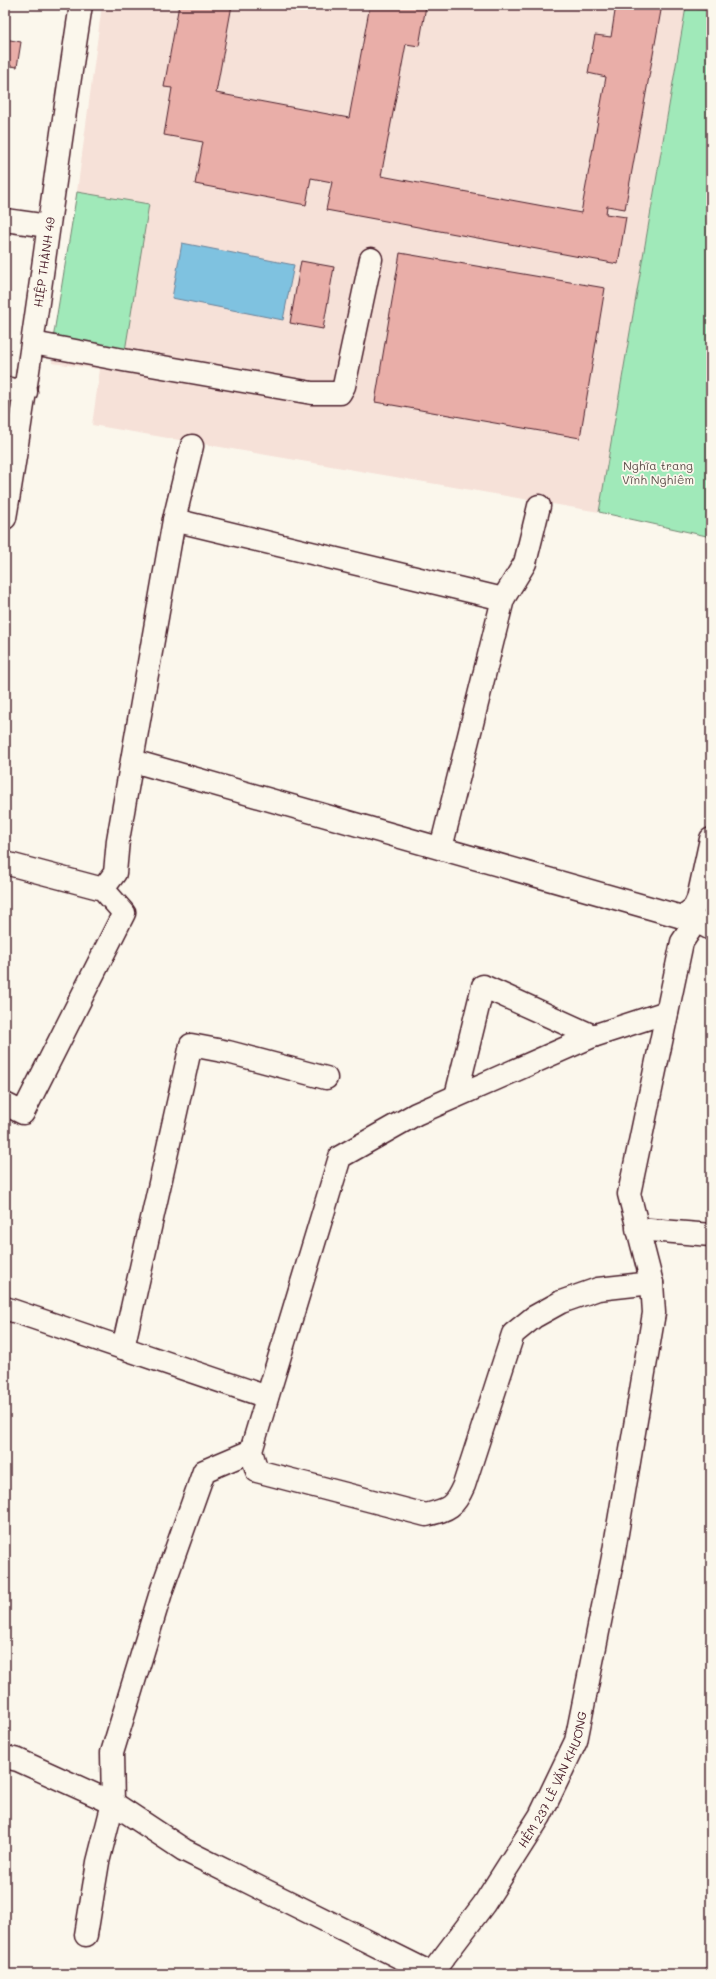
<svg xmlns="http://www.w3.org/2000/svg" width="716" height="1979" viewBox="0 0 716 1979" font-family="Mali,sans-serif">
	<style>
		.built { fill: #f6e1d8 }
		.green { fill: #a0e9b9; stroke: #758472 }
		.water { fill: #7fc2e0; stroke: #6a8198 }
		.building { fill: #e9aea8; stroke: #4a1f2b }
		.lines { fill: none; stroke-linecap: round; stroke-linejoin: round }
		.minor-casing { stroke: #4a1f2b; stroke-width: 25 }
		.minor { stroke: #fbf7ec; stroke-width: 22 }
		.labels { text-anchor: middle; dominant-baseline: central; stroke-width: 3.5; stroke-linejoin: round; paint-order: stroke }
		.street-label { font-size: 12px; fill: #4a1f2b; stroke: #fbf7ec }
		.park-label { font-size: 12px; fill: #60524e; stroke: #fbf7ec }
	</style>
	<rect width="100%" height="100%" fill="#fbf7ec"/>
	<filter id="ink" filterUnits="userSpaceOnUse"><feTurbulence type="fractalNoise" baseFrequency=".025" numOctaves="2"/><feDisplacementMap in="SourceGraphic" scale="8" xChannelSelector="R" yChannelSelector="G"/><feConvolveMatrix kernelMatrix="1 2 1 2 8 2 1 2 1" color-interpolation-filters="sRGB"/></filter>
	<g filter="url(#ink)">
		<path class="built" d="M102 5H686L599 512 92 425 100 369 52 363 53 339 77 192Z"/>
		<g class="green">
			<path d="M686 7 711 11V537L599 512Z"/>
			<path d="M77 192 149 204 125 351 53 339Z"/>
		</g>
		<path class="water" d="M182 243 294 265 283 320 172 298Z"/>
		<g class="building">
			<path d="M179 5H232L216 93 349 118 370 5 426 6 419 46 406 44 381 176 581 213 606 77 588 73 595 35 611 37 616 5H662L625 209 607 206 606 214 626 217 618 264 326 210 332 182 311 178 306 205 195 184 203 142 164 135 172 88 164 87Z"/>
			<path d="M5 39 21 42 17 67 5 65Z"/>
			<path d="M400 253 605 288 580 438 375 402Z"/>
			<path d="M301 261 334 267 323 329 290 323Z"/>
		</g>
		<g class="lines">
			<defs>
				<g id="minor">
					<path d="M5 220 48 226"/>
					<path d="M33 343 123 360 312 393H340L344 386 371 259"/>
					<path d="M5 388 26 392"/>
					<path id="s1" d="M5 518C34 348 54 176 81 5"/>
					<path d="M174 520 503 599 441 848"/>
					<path d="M503 599 525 563 539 506"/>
					<path d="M133 761 696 921 711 929"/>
					<path d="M5 863 103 889 124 913 23 1113 5 1104"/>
					<path d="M103 889 115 873 118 840 174 520 192 446"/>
					<path d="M682 917 694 908 698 899 711 839"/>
					<path d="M456 1096 483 986 593 1036"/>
					<path d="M637 1229 711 1235"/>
					<path d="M652 1283 598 1289 561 1302 534 1317 513 1334 464 1485C454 1508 449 1509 426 1515L257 1471 251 1451 340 1157 416 1114 593 1036 667 1012"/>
					<path d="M5 1308 267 1397"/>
					<path d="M123 1348 191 1045 228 1052 326 1078"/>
					<path d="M5 1757 18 1760 113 1803 184 1850 431 1973"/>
					<path d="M86 1935 98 1862 113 1803 112 1753 162 1589 204 1471 251 1451"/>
					<path id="s2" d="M431 1974 484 1904 540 1816 576 1741 613 1557 654 1313 652 1283 629 1194 682 942 696 921"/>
				</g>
			</defs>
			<use href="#minor" class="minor-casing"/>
			<use href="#minor" class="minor"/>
		</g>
	</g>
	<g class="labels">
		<g class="street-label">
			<text stroke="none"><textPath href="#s1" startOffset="259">HIỆP THÀNH 49</textPath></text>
			<text stroke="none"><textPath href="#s2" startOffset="231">HẺM 237 LÊ VĂN KHƯƠNG</textPath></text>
		</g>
		<g class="park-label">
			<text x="658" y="465">Nghĩa trang<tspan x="658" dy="14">Vĩnh Nghiêm</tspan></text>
		</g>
	</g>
	<rect width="716" height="1979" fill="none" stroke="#fbf7ec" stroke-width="20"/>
	<rect x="10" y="10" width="696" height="1959" fill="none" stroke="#4a1f2b" stroke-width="1.5" filter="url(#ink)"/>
</svg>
